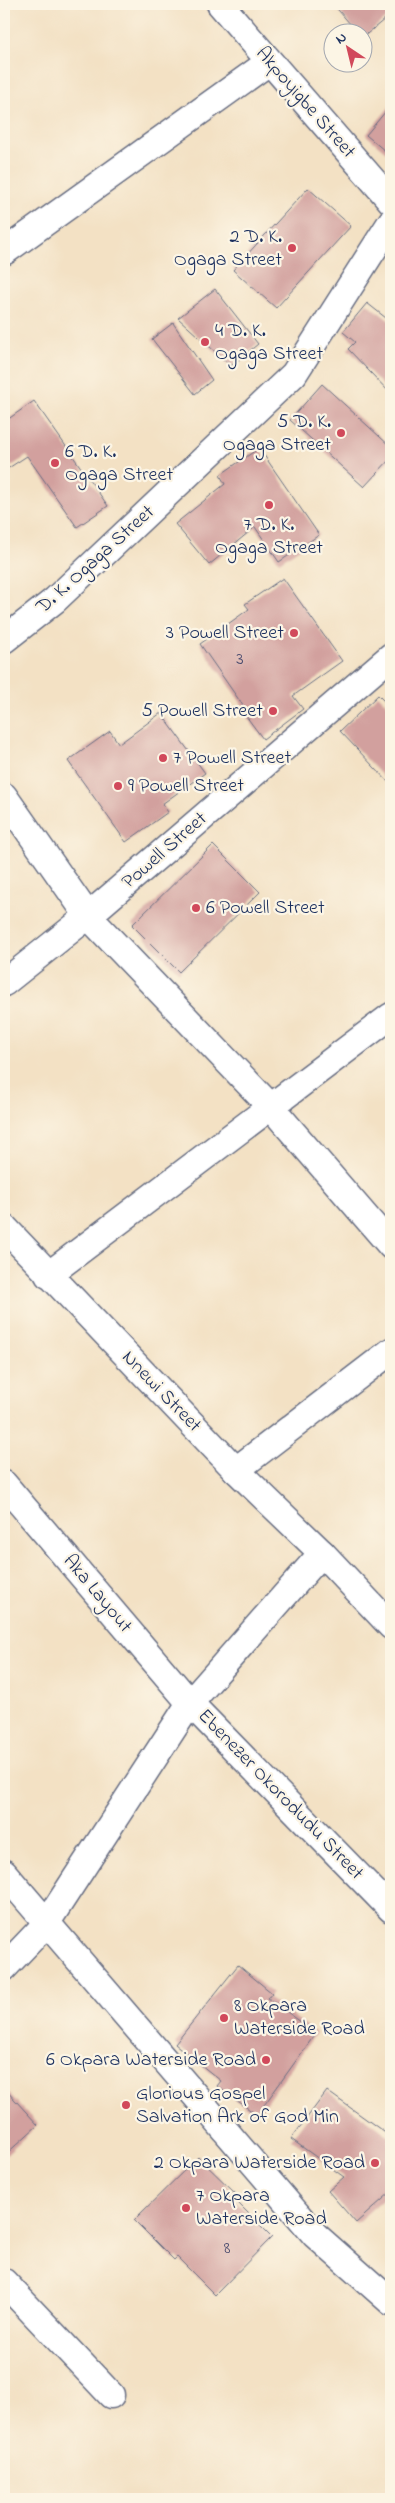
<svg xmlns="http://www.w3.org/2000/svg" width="395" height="2503" viewBox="0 0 395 2503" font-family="'Indie Flower',sans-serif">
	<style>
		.building { fill: #d2a09e }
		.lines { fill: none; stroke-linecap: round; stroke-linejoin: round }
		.minor-casing { stroke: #676d82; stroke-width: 29 }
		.minor { stroke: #fff; stroke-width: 26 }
		.poi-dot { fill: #d1495b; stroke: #fcf5e5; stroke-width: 2 }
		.labels { text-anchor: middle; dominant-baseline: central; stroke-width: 4.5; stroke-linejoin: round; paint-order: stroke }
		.number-label { font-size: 18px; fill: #494b6e }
		.street-label { font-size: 20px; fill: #1b2f5e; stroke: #fcf5e5 }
		.poi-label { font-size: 20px; fill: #1b2f5e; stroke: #fcf5e5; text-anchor: start }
	</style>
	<rect width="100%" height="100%" fill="#fcf5e5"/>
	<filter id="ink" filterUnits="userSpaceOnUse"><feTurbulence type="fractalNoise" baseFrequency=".02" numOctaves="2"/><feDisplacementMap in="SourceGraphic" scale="10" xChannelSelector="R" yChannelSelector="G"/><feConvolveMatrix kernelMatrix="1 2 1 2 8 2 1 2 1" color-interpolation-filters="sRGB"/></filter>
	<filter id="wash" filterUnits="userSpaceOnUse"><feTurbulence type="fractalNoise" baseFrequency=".0096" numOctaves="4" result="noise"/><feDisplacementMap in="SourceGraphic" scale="20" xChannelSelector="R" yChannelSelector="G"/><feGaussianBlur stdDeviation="1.12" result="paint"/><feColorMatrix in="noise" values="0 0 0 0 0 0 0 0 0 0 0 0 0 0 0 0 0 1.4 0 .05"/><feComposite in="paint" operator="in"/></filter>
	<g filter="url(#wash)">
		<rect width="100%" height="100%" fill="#f3e1c4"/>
		<g id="blocks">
			<g class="building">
				<path d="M333 4H391V14L362 38V32H357Z"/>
				<path d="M391 105V156L366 135Z"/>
				<path d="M308 188 351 226 276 308 233 270Z"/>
				<path d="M215 289 258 344 231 366 178 318Z"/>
				<path d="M367 303 391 322V394L348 349 355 342 343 332Z"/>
				<path d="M173 323 212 380 195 394 152 339Z"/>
				<path d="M322 384 391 447V458L364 487 290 420Z"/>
				<path d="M34 401 108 506 77 527 27 456 4 471V422Z"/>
				<path d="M259 448 319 535 279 562 255 527 209 565 175 524 225 484 220 475Z"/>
				<path d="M283 578 342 661 293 696 303 709 263 739 243 712 246 710 200 644 249 609 245 604Z"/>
				<path d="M378 695 391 708V785L340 731Z"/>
				<path d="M161 713 205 773 162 804 168 812 126 842 68 761 110 731 119 744Z"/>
				<path d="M213 845 260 892 179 972 132 925Z"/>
				<path d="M238 1965 272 1993 268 1998 316 2033 257 2115 217 2086 221 2081 175 2044Z"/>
				<path d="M4 2088 38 2125 4 2156Z"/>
				<path d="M327 2091 391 2137V2192L356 2223 328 2191 344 2177 291 2139Z"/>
				<path d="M198 2157 238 2196 234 2199 272 2237 215 2295 177 2257 174 2260 134 2220Z"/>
			</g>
		</g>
	</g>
	<g filter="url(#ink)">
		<use href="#blocks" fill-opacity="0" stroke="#676d82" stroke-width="1"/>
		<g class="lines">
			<defs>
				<g id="minor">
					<path d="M220 4 391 201"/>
					<path d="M4 252 269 62"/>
					<path d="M4 640 55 600 294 374 391 222"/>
					<path d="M4 796 88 916 271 1107 391 1246"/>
					<path d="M4 983 88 916 391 656"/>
					<path d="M4 1227 236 1470 322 1553 391 1626"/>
					<path d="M48 1275 391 1016"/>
					<path d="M236 1470 391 1351"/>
					<path d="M4 1484 190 1703 391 1909"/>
					<path d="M4 1873 315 2235 391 2302"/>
					<path d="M4 1968 46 1924 190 1703 322 1553"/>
					<path d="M4 2282 111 2395"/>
				</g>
			</defs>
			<use href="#minor" class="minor-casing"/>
			<use href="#minor" class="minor"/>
		</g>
	</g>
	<g class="poi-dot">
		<circle cx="292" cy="248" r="5"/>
		<circle cx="205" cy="342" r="5"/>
		<circle cx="341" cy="433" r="5"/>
		<circle cx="55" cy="463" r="5"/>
		<circle cx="269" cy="505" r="5"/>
		<circle cx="294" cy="633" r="5"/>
		<circle cx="273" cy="711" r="5"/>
		<circle cx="163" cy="758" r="5"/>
		<circle cx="118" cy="786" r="5"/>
		<circle cx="196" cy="908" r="5"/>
		<circle cx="224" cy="2018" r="5"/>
		<circle cx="266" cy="2060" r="5"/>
		<circle cx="126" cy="2105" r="5"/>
		<circle cx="375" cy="2163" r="5"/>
		<circle cx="186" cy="2208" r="5"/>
	</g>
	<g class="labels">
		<g class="number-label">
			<text x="240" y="660">3</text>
			<text x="227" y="2249">8</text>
		</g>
		<g class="street-label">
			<text transform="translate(305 103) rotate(49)">Akpoyigbe Street</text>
			<text transform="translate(96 560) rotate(-42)">D. K. Ogaga Street</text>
			<text transform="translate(165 851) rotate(-41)">Powell Street</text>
			<text transform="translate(161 1392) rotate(46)">Nnewi Street</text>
			<text transform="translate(97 1594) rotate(50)">Aka Layout</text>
			<text transform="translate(280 1795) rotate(46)">Ebenezer Okorodudu Street</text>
		</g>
		<g class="poi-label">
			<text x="282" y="237" text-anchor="end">2 D. K.<tspan x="282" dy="23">Ogaga Street</tspan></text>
			<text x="215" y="331">4 D. K.<tspan x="215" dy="23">Ogaga Street</tspan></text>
			<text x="331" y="422" text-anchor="end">5 D. K.<tspan x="331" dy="23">Ogaga Street</tspan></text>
			<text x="65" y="452">6 D. K.<tspan x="65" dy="23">Ogaga Street</tspan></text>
			<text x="269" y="525" text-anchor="middle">7 D. K.<tspan x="269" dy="23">Ogaga Street</tspan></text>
			<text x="284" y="633" text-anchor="end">3 Powell Street</text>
			<text x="263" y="711" text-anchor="end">5 Powell Street</text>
			<text x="173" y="758">7 Powell Street</text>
			<text x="128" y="786">9 Powell Street</text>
			<text x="206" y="908">6 Powell Street</text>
			<text x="234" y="2006">8 Okpara<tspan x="234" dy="23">Waterside Road</tspan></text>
			<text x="256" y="2060" text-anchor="end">6 Okpara Waterside Road</text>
			<text x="136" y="2094">Glorious Gospel<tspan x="136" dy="23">Salvation Ark of God Min</tspan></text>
			<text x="365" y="2163" text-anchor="end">2 Okpara Waterside Road</text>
			<text x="196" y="2196">7 Okpara<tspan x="196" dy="23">Waterside Road</tspan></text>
		</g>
	</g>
	<rect width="395" height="2503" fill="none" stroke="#fcf5e5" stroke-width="20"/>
	<g transform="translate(348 48) rotate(325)"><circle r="24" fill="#fcf5e5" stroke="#a2a6af"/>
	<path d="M0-4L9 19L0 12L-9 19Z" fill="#d1495b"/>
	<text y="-8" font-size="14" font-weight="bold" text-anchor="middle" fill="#1b2f5e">N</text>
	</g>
</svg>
